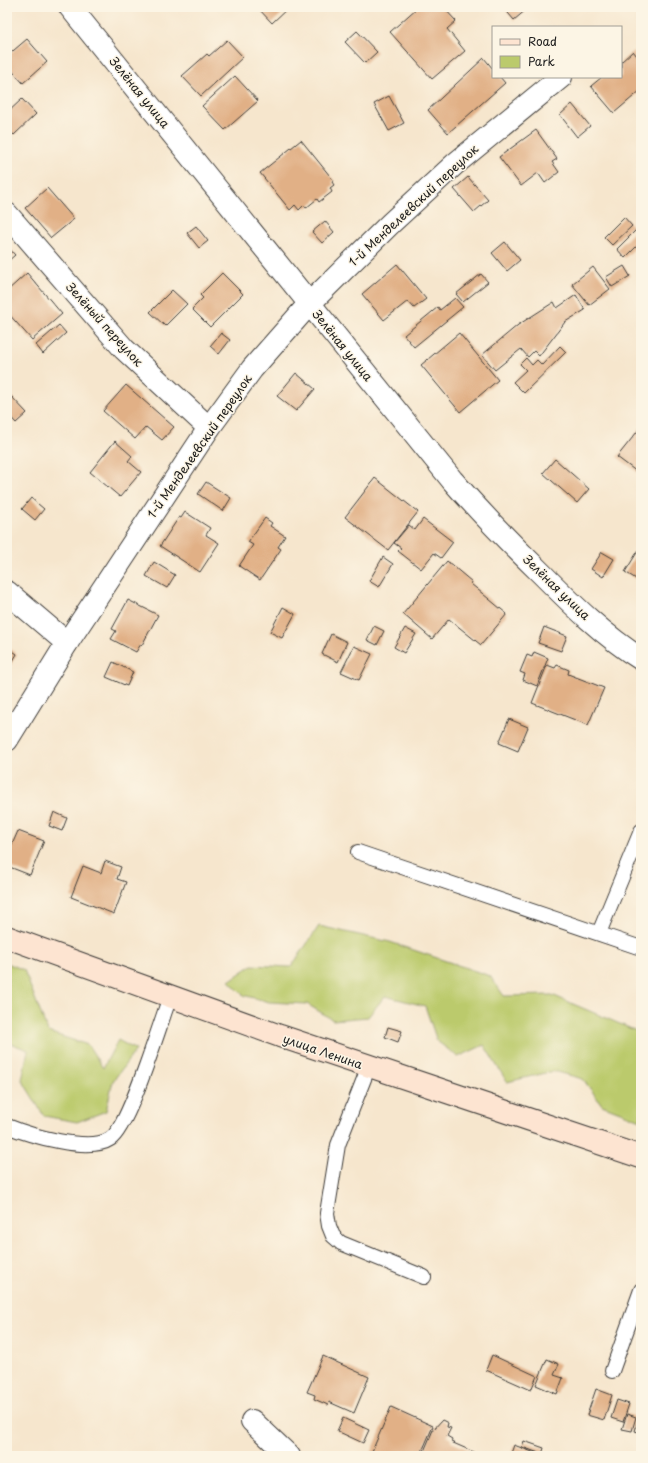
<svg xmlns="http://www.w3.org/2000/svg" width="648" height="1463" viewBox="0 0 648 1463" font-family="'Playpen Sans',sans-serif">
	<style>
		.green { fill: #bbca6c; stroke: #6c7344 }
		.building { fill: #e1b086 }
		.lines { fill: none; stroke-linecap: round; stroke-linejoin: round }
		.service-casing { stroke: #3d3a37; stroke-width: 16 }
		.minor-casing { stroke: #3d3a37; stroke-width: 24 }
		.secondary-casing { stroke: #3d3a37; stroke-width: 24 }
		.service { stroke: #fff; stroke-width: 14 }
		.minor { stroke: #fff; stroke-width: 22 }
		.secondary { stroke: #fde4d1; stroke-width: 22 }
		.labels { text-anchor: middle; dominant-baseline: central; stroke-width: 3; stroke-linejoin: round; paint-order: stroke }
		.street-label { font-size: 12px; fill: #1c1c1c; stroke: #fcf5e5 }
	</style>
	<rect width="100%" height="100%" fill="#fcf5e5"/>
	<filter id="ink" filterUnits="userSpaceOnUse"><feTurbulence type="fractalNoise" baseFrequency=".025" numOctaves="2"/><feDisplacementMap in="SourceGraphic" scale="8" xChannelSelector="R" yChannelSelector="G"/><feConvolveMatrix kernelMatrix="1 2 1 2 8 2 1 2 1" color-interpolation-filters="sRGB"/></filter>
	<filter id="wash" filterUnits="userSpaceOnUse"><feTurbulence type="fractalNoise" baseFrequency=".012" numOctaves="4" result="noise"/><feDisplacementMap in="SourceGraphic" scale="16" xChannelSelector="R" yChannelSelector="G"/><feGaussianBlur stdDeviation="0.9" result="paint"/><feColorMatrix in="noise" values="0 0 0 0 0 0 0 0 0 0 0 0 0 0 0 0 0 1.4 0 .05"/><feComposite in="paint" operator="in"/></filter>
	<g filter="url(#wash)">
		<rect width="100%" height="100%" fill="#f6e6cd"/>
		<g class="green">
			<path d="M319 926 390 942 490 976 504 996 552 995 641 1033V1120L602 1105 583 1079 554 1071 507 1082 484 1045 458 1057 437 1041 425 1006 385 996 368 1017 333 1020 307 1004 269 1002 243 995 229 981 252 965 291 967Z"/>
			<path d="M7 963 24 970 48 1032 88 1045 103 1068 118 1040 136 1050 113 1081 106 1111 77 1122 44 1116 22 1080 28 1050 7 1042Z"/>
		</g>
		<g id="blocks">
			<g class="building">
				<path d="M257 7H289L272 23Z"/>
				<path d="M418 7H443L456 21 447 29 465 51 432 79 390 32Z"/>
				<path d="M503 7H525L527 9 514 20Z"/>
				<path d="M357 31 377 52 365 63 345 42Z"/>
				<path d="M27 39 47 62 23 83 7 65V56Z"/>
				<path d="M227 40 243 57 201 96 182 76 207 54 209 56Z"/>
				<path d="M633 51 641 61V90L614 113 591 86 602 77H621V62Z"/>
				<path d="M484 58 493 69V77H500L505 83 448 133 428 110Z"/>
				<path d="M235 76 258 101 225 130 202 106Z"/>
				<path d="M389 96 404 123 389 131 374 104Z"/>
				<path d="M22 99 36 114 14 135 7 128V113Z"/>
				<path d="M572 104 590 126 577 137 560 115Z"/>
				<path d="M536 130 557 159 552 162 559 172 545 183 538 173 521 186 499 157Z"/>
				<path d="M301 140 334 181 332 182 334 185 330 188 332 192 319 202 317 199 306 208 304 205 299 210 295 205 290 210 260 173Z"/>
				<path d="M468 177 488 200 474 212 454 189Z"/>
				<path d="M47 188 74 219 51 238 25 208Z"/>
				<path d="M624 217 632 226 612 245 604 237Z"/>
				<path d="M325 221 334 232 322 243 312 232Z"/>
				<path d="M196 226 208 241 199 248 187 233Z"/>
				<path d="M636 230 641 235V242L625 258 617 249Z"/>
				<path d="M505 242 520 260 507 271 492 253Z"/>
				<path d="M7 246 15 255 7 262Z"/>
				<path d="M397 264 426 299 414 308 408 301 384 320 362 294Z"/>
				<path d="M624 266 630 276 612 287 606 277Z"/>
				<path d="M593 267 610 289 589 305 572 284Z"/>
				<path d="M27 273 62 314 32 340 7 312V291Z"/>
				<path d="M222 273 243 294 210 327 192 309 203 298 200 295Z"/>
				<path d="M481 274 488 282 463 302 456 294Z"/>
				<path d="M172 290 187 304 165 326 150 312Z"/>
				<path d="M576 295 585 310 565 322 539 356 534 351 528 357 521 349 495 370 482 355 518 325 554 302 557 308Z"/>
				<path d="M455 298 463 307 414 347 404 335 438 307 440 310Z"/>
				<path d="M59 325 66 333 43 354 36 345Z"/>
				<path d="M221 333 230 340 219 354 210 346Z"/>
				<path d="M459 333 498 380 460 412 421 365Z"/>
				<path d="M560 346 566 352 524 393 513 382 526 370 520 364 526 358 532 365 537 360 542 365Z"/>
				<path d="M296 373 315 389 296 411 277 396Z"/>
				<path d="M126 385 174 427 162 440 146 427 135 439 103 411Z"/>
				<path d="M11 396 27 413 16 423 7 413V400Z"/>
				<path d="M641 427V475L617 457Z"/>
				<path d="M115 441 132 456 128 461 141 472 120 497 90 472Z"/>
				<path d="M555 459 589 489 577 503 543 473Z"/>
				<path d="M375 478 418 512 388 550 345 517Z"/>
				<path d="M206 482 231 498 223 511 198 494Z"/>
				<path d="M31 498 44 509 35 520 22 509Z"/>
				<path d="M185 512 210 528 206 535 219 543 200 572 160 546 179 517 181 518Z"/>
				<path d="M265 518 272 523 270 526 285 536 278 547 281 549 260 580 239 566 253 545 248 542Z"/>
				<path d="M423 519 453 542 441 558 434 553 421 569 398 551 401 548 394 543 409 525 415 530Z"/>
				<path d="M641 546V582L625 572Z"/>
				<path d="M602 552 614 559 603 577 591 569Z"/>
				<path d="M383 557 393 564 379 587 369 581Z"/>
				<path d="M447 561 472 582 471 584 507 614 481 645 449 619 432 639 403 614Z"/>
				<path d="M154 562 175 575 167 588 146 576Z"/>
				<path d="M128 600 158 615 142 645 141 644 136 652 111 639 116 631 112 629Z"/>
				<path d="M283 607 295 614 282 638 270 632Z"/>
				<path d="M374 626 384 631 377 645 367 640Z"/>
				<path d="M544 627 567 636 561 651 538 643Z"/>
				<path d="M405 628 416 634 404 653 394 647Z"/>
				<path d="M331 634 347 642 338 662 322 654Z"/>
				<path d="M354 646 372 654 359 680 341 672Z"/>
				<path d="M7 647 17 654 7 671Z"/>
				<path d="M534 652 548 658 537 686 523 680 525 674 520 672 527 655 532 657Z"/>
				<path d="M113 662 133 672 127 686 106 677Z"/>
				<path d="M547 665 555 668 557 665 569 670 568 674 604 688 588 725 532 703Z"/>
				<path d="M509 719 528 727 518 751 499 743Z"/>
				<path d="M54 812 67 818 62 831 49 826Z"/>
				<path d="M18 831 44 841 30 875 7 866V856Z"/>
				<path d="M105 861 121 867 117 879 126 882 114 914 71 897 83 866 101 873Z"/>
				<path d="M388 1027 402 1031 398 1042 385 1037Z"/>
				<path d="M492 1355 537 1376 531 1390 486 1370Z"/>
				<path d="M323 1356 369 1377 354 1413 329 1402 328 1405 314 1399 315 1395 307 1392Z"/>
				<path d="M547 1359 559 1364 554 1375 563 1378 557 1394 536 1385Z"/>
				<path d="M596 1389 612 1395 604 1420 587 1415Z"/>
				<path d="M617 1400 629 1404 623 1422 611 1418Z"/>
				<path d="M391 1407 433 1426 420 1456H370Z"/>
				<path d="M627 1414 636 1417 632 1431 622 1429Z"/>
				<path d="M343 1418 369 1430 363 1443 337 1431Z"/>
				<path d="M442 1420 448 1423 447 1427 451 1428 447 1436 452 1439 451 1442 483 1456H422L433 1430Z"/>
				<path d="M638 1420H641V1433L635 1431Z"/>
				<path d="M524 1441 544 1448 542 1454 522 1447Z"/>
				<path d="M514 1445 543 1456H510Z"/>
			</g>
		</g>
	</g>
	<g filter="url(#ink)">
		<use href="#blocks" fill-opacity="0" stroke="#3d3a37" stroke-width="1"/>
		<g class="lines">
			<defs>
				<g id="service">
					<path d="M358 852 641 948"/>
					<path d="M599 933 641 831"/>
					<path d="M369 1066 338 1145 327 1213 329 1226 333 1236 341 1243 424 1277"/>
					<path d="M7 1126C29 1135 89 1153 110 1139 129 1128 160 1023 170 997"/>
					<path d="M612 1371 641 1290"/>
				</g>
				<g id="minor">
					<path d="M70 7 452 480C480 512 510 543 541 573 572 604 604 636 641 659"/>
					<path d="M7 214 124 349 209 428"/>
					<path d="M7 592 67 643"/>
					<path d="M7 740 67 643 209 428 252 369 310 303 391 223 455 164 561 77"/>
					<path d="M252 1421 289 1456"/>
				</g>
				<path id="secondary" d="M7 937 280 1036 641 1157"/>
			</defs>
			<use href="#service" class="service-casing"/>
			<use href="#minor" class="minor-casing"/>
			<use href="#secondary" class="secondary-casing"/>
			<use href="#service" class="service"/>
			<use href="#minor" class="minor"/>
			<use href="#secondary" class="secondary"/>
		</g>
	</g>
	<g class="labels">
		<g class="street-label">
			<text transform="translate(140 92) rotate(51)">Зелёная улица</text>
			<text transform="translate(413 205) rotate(-43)">1-й Менделеевский переулок</text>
			<text transform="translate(105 324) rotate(48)">Зелёный переулок</text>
			<text transform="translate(343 345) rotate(51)">Зелёная улица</text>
			<text transform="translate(199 446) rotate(-55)">1-й Менделеевский переулок</text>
			<text transform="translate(557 587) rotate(44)">Зелёная улица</text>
			<text transform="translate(323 1051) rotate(19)">улица Ленина</text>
		</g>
	</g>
	<rect width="648" height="1463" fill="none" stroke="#fcf5e5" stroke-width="24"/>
	<rect x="492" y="26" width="130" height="52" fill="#fcf5e5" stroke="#a29e95"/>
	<rect x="500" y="39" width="20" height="6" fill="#fde4d1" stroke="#a29e95"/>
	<text x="528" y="46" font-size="12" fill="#1c1c1c">Road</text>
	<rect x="500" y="56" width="20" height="12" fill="#bbca6c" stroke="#a29e95"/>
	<text x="528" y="66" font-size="12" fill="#1c1c1c">Park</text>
</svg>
